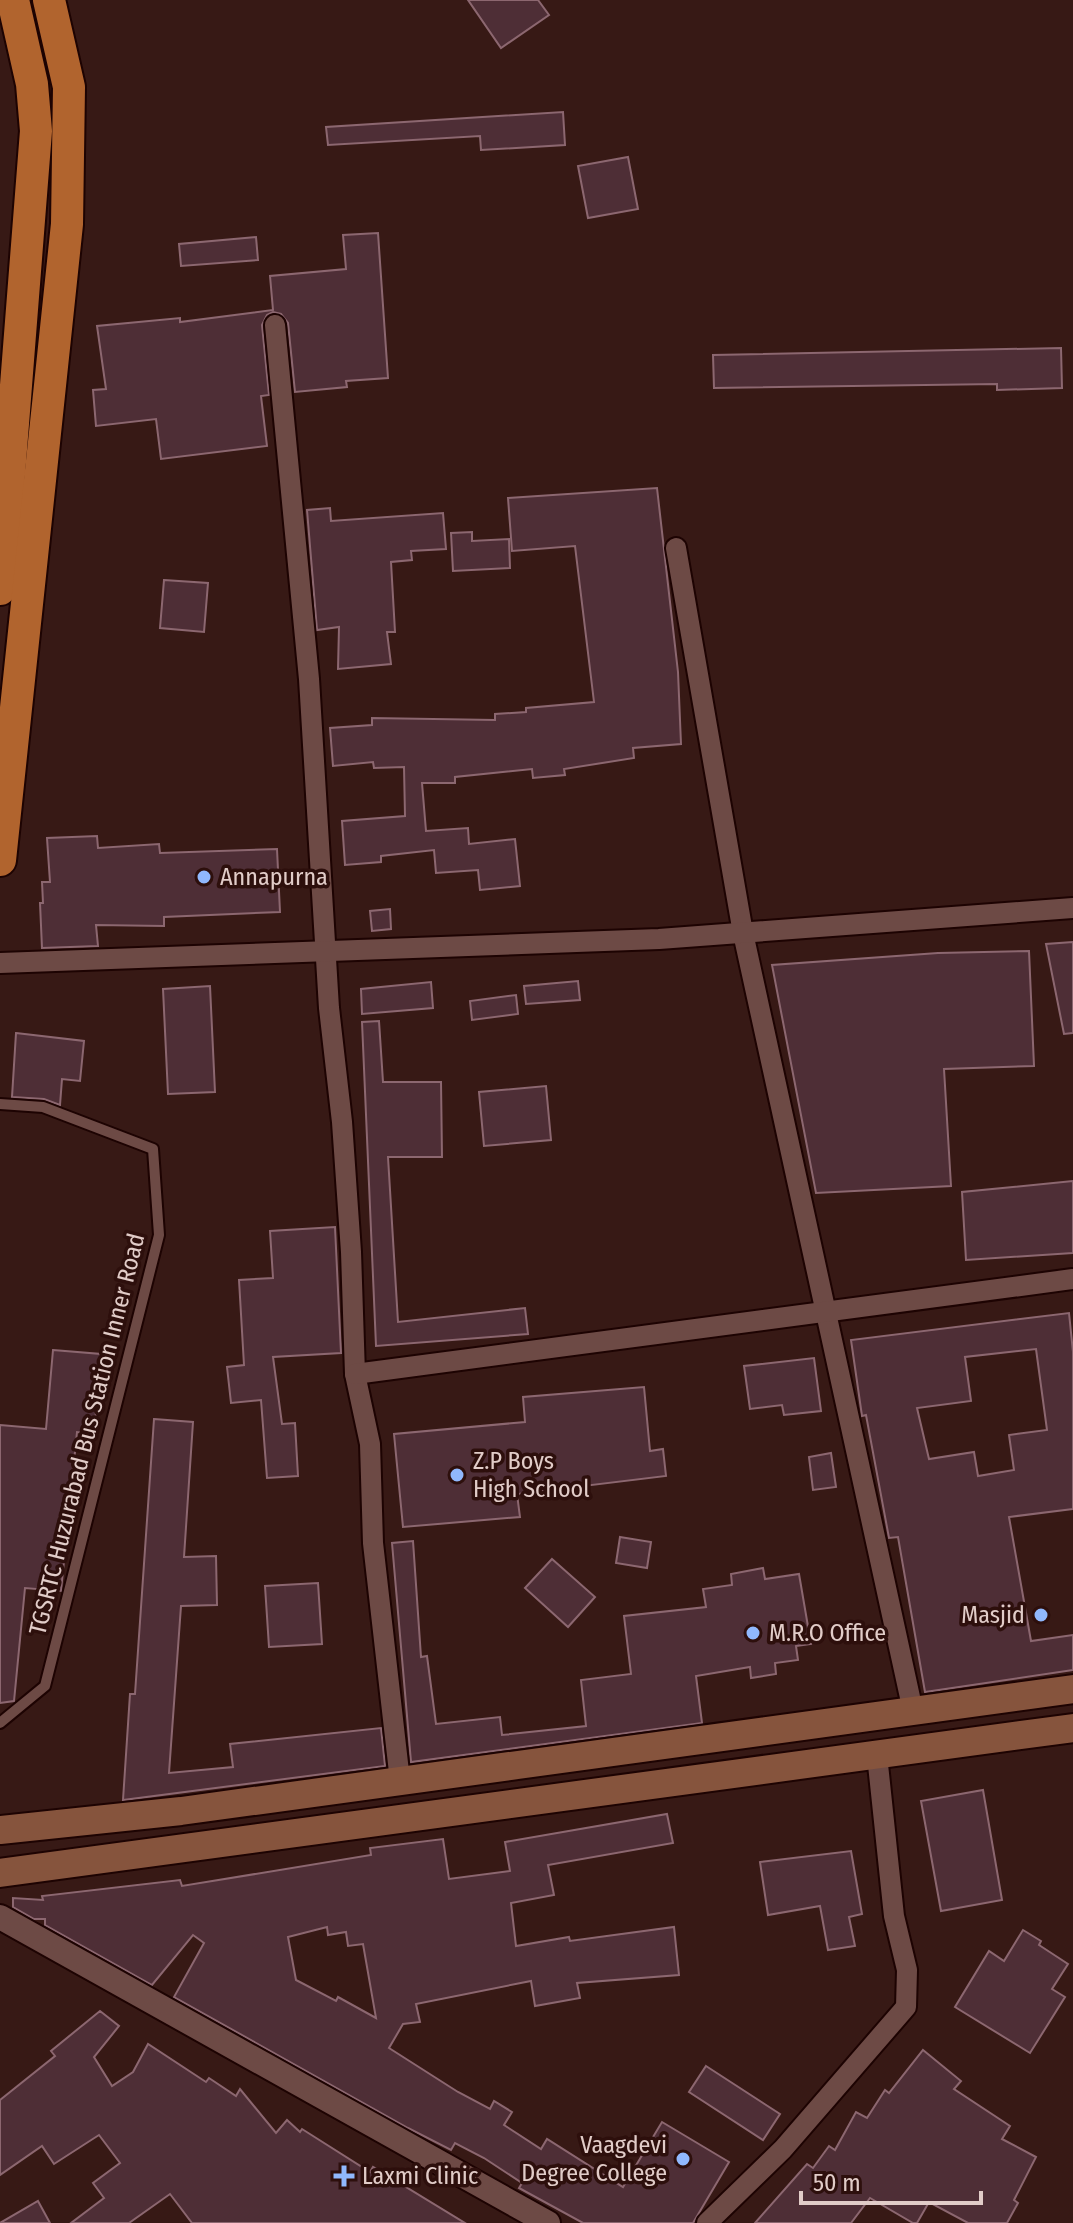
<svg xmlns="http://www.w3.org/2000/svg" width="1073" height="2223" viewBox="0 0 1073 2223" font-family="'Fira Sans Condensed',sans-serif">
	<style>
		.building { fill: #4e2e36; stroke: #8c6770; stroke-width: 2; fill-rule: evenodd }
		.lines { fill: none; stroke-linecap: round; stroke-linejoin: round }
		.service-casing { stroke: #1d0302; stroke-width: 14 }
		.minor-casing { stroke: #1d0302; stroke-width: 24 }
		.tertiary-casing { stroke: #1d0302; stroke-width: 28 }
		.secondary-casing { stroke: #1d0302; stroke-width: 32 }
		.trunk-casing { stroke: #1d0302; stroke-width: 36 }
		.service { stroke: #6d4a45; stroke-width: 10 }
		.minor { stroke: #6d4a45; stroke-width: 20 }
		.tertiary { stroke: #6d4a45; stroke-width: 24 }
		.secondary { stroke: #86543d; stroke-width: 28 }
		.trunk { stroke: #b1642e; stroke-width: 32 }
		.poi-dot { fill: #90b8fd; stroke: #2d0f0c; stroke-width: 3 }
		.labels { text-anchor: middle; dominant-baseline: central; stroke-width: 7; stroke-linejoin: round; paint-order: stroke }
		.poi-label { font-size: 24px; fill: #e1ccc8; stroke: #2d0f0c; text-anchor: start }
		.street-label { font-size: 24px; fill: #e1ccc8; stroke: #2d0f0c }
	</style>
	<rect width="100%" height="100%" fill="#371915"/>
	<g class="building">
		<path d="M468 0H538L549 15 501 48Z"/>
		<path d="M563 112 565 145 481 150 480 136 328 145 326 127Z"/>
		<path d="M628 157 638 209 588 218 578 166Z"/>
		<path d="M378 233 388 378 346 381 347 387 295 392 288 323 281 314 273 312 267 315 262 325 269 395 261 396 267 446 161 459 156 419 96 426 93 390 106 389 97 326 180 318V322L273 310 270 276 346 269 343 235Z"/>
		<path d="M256 237 258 260 181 266 179 244Z"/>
		<path d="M1061 348 1062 388 997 390V384L714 388 713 355Z"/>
		<path d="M657 488 678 672 681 744 633 748 634 758 564 769 565 775 533 778 532 769 455 777V783H422L426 831 468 828 469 844 515 839 520 886 480 890 478 870 436 873 434 850 381 856V862L345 865 342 821 405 816 404 767 374 768 373 762 333 766 330 728 372 725V718L495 720V714L526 712V708L594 702 575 546 512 551 508 498Z"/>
		<path d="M330 508 331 521 443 513 446 549 411 551 412 560 391 562 395 632H387L391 664 338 669 339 627 317 630 307 510Z"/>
		<path d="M472 532V541L509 539 510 568 453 571 451 533Z"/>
		<path d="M164 580 208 583 204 632 160 628Z"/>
		<path d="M97 836 98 848 159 844 160 853 277 849 280 912 164 917V926L96 925 98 946 42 948 40 903H43L42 882H50L47 838Z"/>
		<path d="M390 909 391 929 372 931 370 911Z"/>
		<path d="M1073 942V1033L1064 1034 1046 944Z"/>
		<path d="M1029 951 1034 1066 944 1069 951 1186 816 1193 772 965 938 953Z"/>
		<path d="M578 981 580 1000 526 1004 524 986Z"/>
		<path d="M431 982 433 1008 362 1014 361 989Z"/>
		<path d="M210 986 215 1092 168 1094 163 989Z"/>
		<path d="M516 995 518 1014 472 1020 470 1001Z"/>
		<path d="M379 1021 383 1082H441L442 1157H388L398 1322 525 1308 528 1334 376 1346 362 1022Z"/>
		<path d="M16 1033 84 1041 80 1081 62 1079 60 1105 44 1099 12 1097Z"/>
		<path d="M546 1086 551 1140 484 1146 479 1092Z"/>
		<path d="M1073 1181V1253L966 1260 962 1192Z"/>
		<path d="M335 1227 341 1353 273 1357 282 1424 295 1423 298 1476 267 1478 261 1400 231 1403 227 1367 244 1365 239 1280 273 1278 270 1231Z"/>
		<path d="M1069 1313 1073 1352V1509L1009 1517 1031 1641 1073 1635V1670L925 1692 898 1537 889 1538 866 1415 862 1416 851 1340ZM1036 1349 1047 1430 1009 1435 1014 1470 978 1476 974 1452 929 1459 917 1408 971 1401 965 1357Z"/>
		<path d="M53 1350 101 1354 94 1434 77 1432 61 1591 25 1588 14 1701 0 1703V1425L46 1429Z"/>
		<path d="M814 1358 821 1411 784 1415 782 1405 750 1409 744 1366Z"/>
		<path d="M644 1387 650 1451 663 1449 666 1476 517 1494 520 1517 403 1527 394 1434 525 1422 523 1397Z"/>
		<path d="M154 1419 193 1422 184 1557 216 1556 217 1605 181 1606 169 1773 233 1767 230 1744 381 1728 385 1766 123 1800 130 1694H135Z"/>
		<path d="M831 1453 836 1487 813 1490 809 1457Z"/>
		<path d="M620 1537 651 1542 647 1568 616 1563Z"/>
		<path d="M413 1541 421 1657 427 1656 436 1724 500 1717 502 1735 586 1726 581 1680 631 1674 624 1616 706 1607 703 1589 732 1585 731 1574 763 1568 765 1579 799 1574 811 1644 796 1646 798 1660 775 1663 776 1674 751 1678 750 1667 696 1676 702 1723 411 1762 392 1543Z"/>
		<path d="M552 1559 595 1597 568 1627 525 1588Z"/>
		<path d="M318 1583 322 1644 269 1647 265 1586Z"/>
		<path d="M983 1790 1002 1900 941 1911 921 1801Z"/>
		<path d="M667 1814 673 1843 548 1865 554 1895 511 1903 516 1946 569 1937 570 1941 674 1927 679 1975 577 1983 580 1998 535 2006 531 1981 416 2004 420 2022 403 2024 389 2048 458 2092 490 2109 494 2101 512 2112 504 2125 541 2149 547 2139 623 2187 662 2122 729 2162 693 2223H583L519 2188 522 2183 484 2158 455 2143 451 2150 408 2128 174 1997 204 1943 193 1935 152 1985 45 1925V1919H34L13 1907V1898L43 1900 42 1896 180 1880 182 1886 371 1855 370 1848 443 1839 449 1879 510 1871 505 1842ZM327 1927 328 1935 346 1932 348 1946 363 1944 376 2018 338 1997 336 2001 296 1980 288 1937Z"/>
		<path d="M851 1851 862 1914 849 1917 855 1946 828 1950 820 1906 768 1915 760 1862Z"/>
		<path d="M1023 1930 1041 1941 1039 1945 1068 1964 1052 1989 1065 1997 1030 2053 955 2007 989 1951 1004 1961Z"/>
		<path d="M100 2011 119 2026 94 2057 112 2086 133 2072 148 2044 206 2082 209 2078 236 2096 240 2089 276 2133 287 2120 300 2132 302 2129 370 2172 373 2167 465 2223H192L170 2194 129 2223H71L104 2198 93 2183 120 2163 99 2135 54 2164 42 2146 0 2175V2100L55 2056 51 2051Z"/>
		<path d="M923 2050 961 2081 954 2089 1010 2126 1002 2139 1036 2157 1014 2200 1018 2203 1007 2223H968L929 2202 917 2223H913L870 2198 851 2223H755L807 2164 813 2168 829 2146 835 2150 856 2112 867 2118 885 2090 889 2093Z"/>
		<path d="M706 2066 780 2114 763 2140 689 2092Z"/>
		<path d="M38 2201 50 2223H0Z"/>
	</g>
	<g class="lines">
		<defs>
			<path id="service" d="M0 1104 43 1107 153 1149 159 1235 45 1686 0 1723"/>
			<g id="minor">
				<path d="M275 325 309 679 329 1008 342 1122 351 1252 355 1374 370 1444 373 1543 400 1781"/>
				<path d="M676 548 743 933 913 1711"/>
				<path d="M0 963 659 939 1073 908"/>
				<path d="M355 1374 1073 1279"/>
				<path d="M707 2223 783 2149 906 2007 907 1970 894 1916 877 1755"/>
			</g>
			<path id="tertiary" d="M0 1917 548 2223"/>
			<g id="secondary">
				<path d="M0 1830 181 1811 1073 1689"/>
				<path d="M0 1873 1073 1728"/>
			</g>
			<g id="trunk">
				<path d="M0 589 36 131 32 84 13 0"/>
				<path d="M0 860 67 224 69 87 49 0"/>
			</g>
		</defs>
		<use href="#service" class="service-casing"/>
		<use href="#minor" class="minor-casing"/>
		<use href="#tertiary" class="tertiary-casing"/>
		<use href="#secondary" class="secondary-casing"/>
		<use href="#trunk" class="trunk-casing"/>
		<use href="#service" class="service"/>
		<use href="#minor" class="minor"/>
		<use href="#tertiary" class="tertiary"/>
		<use href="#secondary" class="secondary"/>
		<use href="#trunk" class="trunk"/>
	</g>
	<g class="poi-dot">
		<circle cx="204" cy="877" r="8"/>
		<circle cx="457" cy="1475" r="8"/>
		<circle cx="1041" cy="1615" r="8"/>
		<circle cx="753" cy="1633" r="8"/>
		<circle cx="683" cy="2159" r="8"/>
		<path d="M340 2164h8v8h8v8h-8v8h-8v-8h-8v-8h8z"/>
	</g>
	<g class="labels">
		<g class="poi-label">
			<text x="220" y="877">Annapurna</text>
			<text x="473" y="1461">Z.P Boys<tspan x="473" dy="28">High School</tspan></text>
			<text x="1025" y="1615" text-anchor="end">Masjid</text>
			<text x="769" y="1633">M.R.O Office</text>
			<text x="667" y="2145" text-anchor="end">Vaagdevi<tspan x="667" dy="28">Degree College</tspan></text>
			<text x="362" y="2176">Laxmi Clinic</text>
		</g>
		<g class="street-label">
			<text transform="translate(87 1434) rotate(-76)">TGSRTC Huzurabad Bus Station Inner Road</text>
		</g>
	</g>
	<path d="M801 2191v12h180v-12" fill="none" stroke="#e1ccc8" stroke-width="4"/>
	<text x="813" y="2191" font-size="24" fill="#e1ccc8" stroke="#2d0f0c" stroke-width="6" paint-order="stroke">50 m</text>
</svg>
